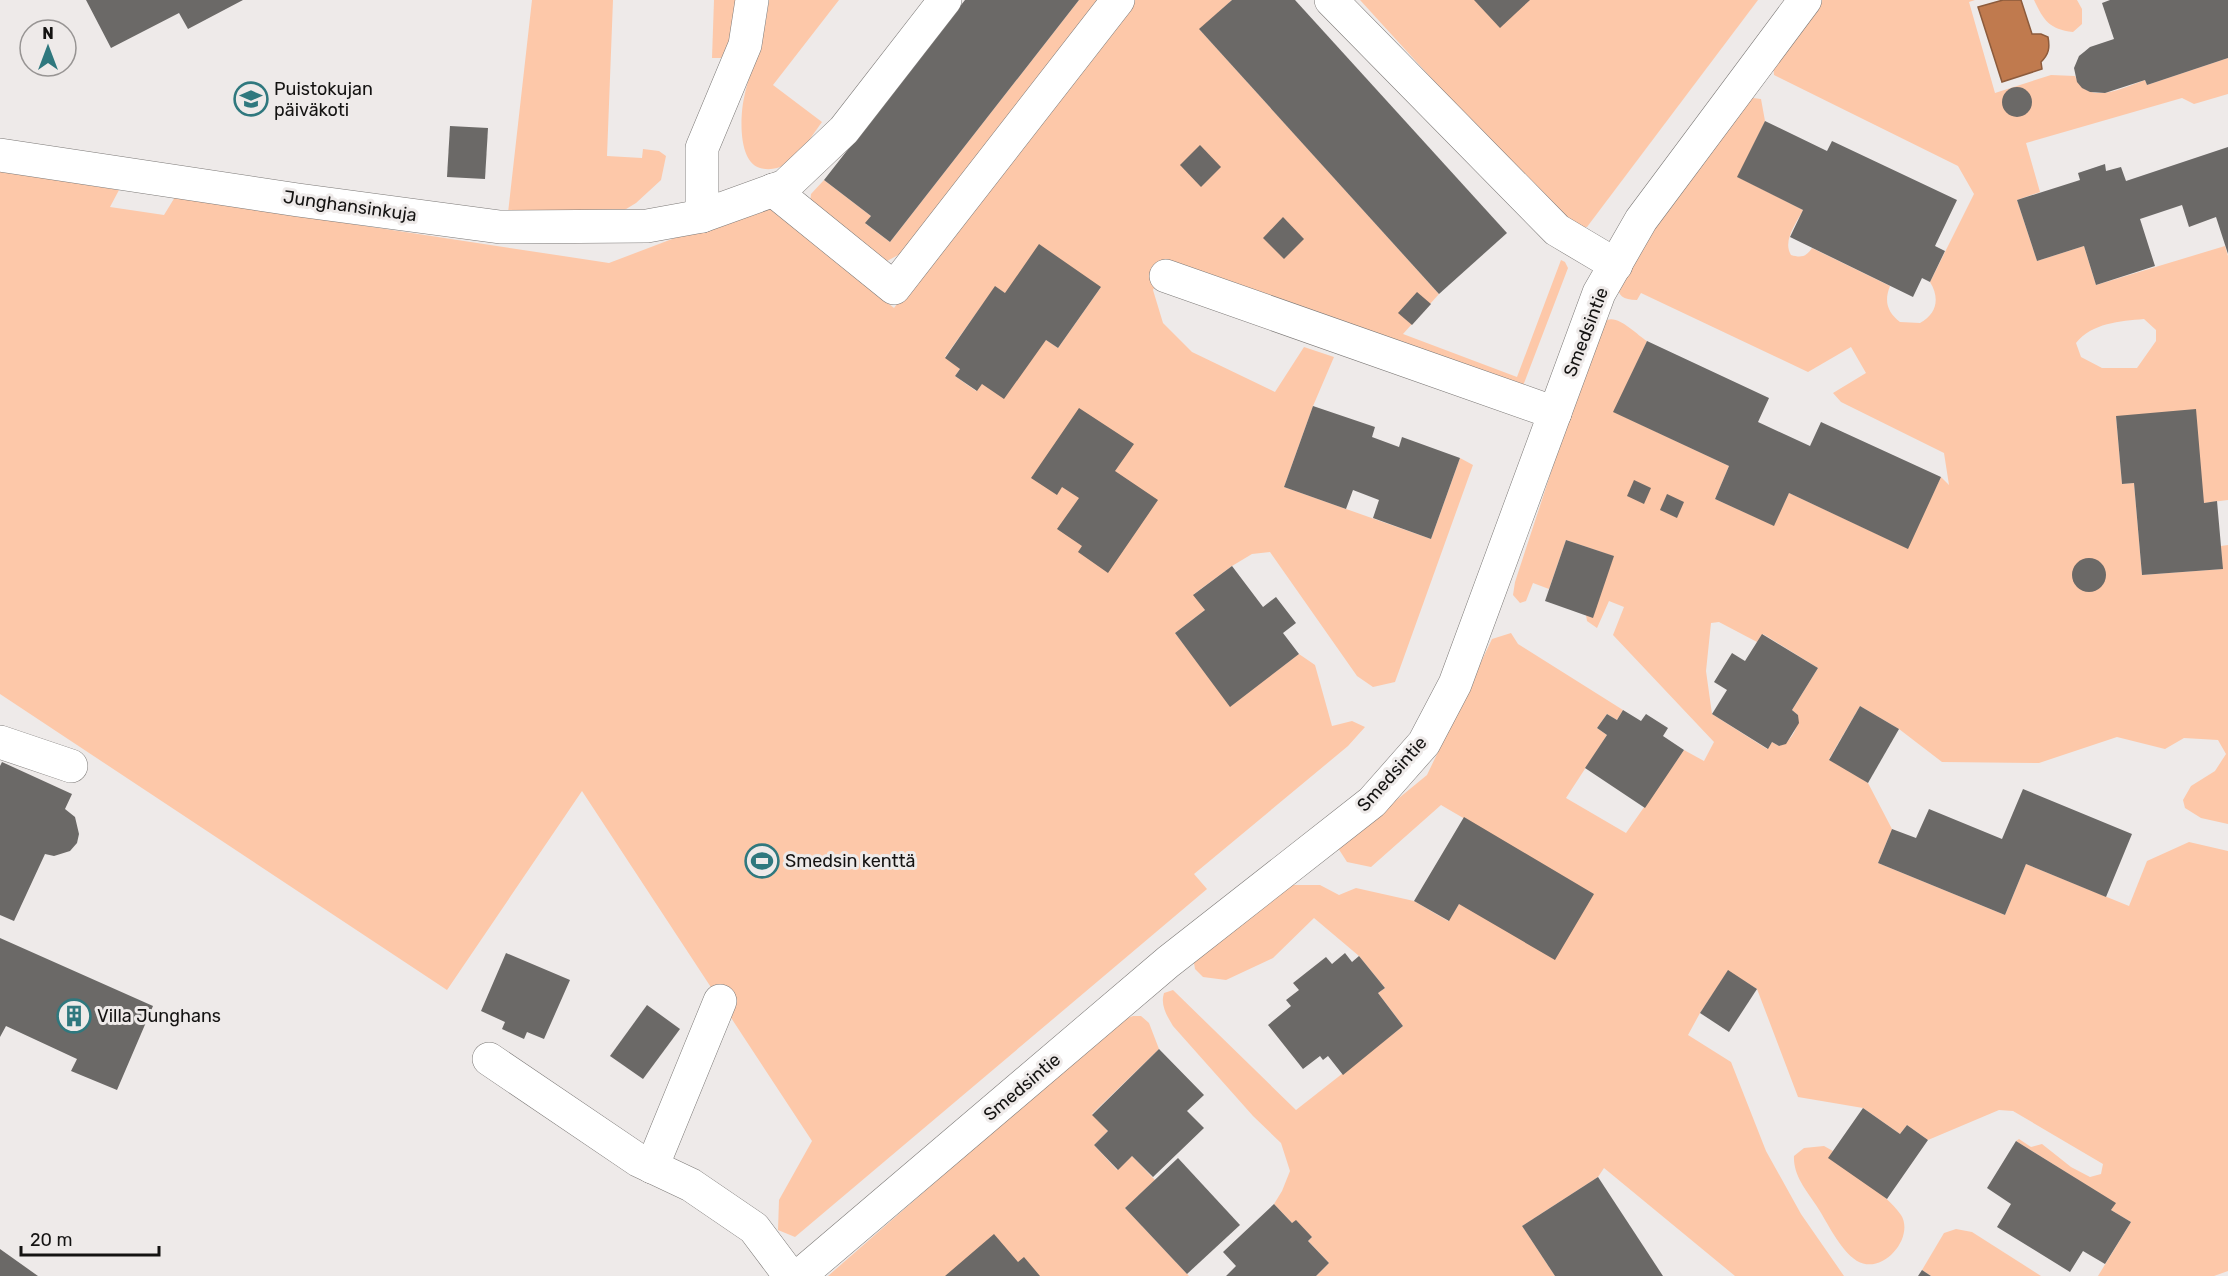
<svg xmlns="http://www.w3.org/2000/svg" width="2228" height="1276" viewBox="0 0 2228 1276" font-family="Rubik,sans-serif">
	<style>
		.green { fill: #fdc8a9; fill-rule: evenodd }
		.water { fill: #c07a4e; stroke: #8c5b3c; stroke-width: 1.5 }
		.building { fill: #6b6967 }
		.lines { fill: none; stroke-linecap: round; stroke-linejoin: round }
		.minor-casing { stroke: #7c7977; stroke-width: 34 }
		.minor { stroke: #fff; stroke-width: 33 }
		.labels { text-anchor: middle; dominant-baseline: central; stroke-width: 6; stroke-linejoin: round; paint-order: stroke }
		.poi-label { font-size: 18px; fill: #141312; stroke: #eeeae9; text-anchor: start }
		.street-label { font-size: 18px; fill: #141312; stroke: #eeeae9 }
	</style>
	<rect width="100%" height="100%" fill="#eeeae9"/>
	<g class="green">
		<path d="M532 0H613L607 156 642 158 643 149 659 151 666 156 661 180 636 203 613 217 508 213Z"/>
		<path d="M714 0H738L730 45 721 58H712Z"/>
		<path d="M769 0H839L773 85 822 122C807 142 789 176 760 168 738 162 740 116 744 98 748 77 757 57 762 36 766 25 767 12 769 0Z"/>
		<path d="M1079 0H1100L902 253 887 261 878 260 810 203 811 194 824 180 871 216 866 224 890 242Z"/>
		<path d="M1129 0H1232L1200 30 1439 294 1403 334 1517 377 1561 260 1565 262 1568 268 1521 391 1167 261 1153 290 1163 323 1192 352 1275 392 1304 347 1334 357 1313 406 1284 487 1431 539 1460 458 1473 465 1395 682 1373 687 1357 676 1270 552 1252 554 1232 566 1194 594 1205 610 1175 633 1230 706 1299 654 1315 665 1332 726 1352 721 1365 727 1348 746 1194 874 1207 889 795 1237 778 1230 779 1200 812 1141 582 791 447 990 0 694V171L119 190 110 207 164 215 175 197 609 263 751 209 771 208 894 308ZM995 287 1005 293 1101 287 1058 348 1046 340 982 384 976 391 955 376 960 369 945 357Z"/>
		<path d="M1360 0H1758L1587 227 1575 228 1561 220Z"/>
		<path d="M1816 0H1975L1969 2 1995 93 2051 75 2075 76C2088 107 2122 88 2145 80L2147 85 2228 58V94L2194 104 2182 98 2026 143 2040 192 2017 200 2037 261 2084 246 2096 285 2225 246 2228 256V500L2204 503 2116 416 2122 484 2134 483 2142 575 2222 569 2221 546 2228 545V824L2201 818 2185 808 2183 800 2191 786 2215 771 2226 754 2218 740 2184 738 2165 749 2117 737 2039 763 1942 762 1899 729 1860 706 1829 759 1868 783 1892 829 1878 863 2005 915 2026 864 2129 906 2147 861 2189 842 2228 851V1271L2214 1276H2098L2131 1222 2111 1210 2115 1203 2016 1141 2019 1139 2031 1147 2042 1144 2071 1167 2090 1177 2101 1174 2103 1164 2013 1111 1999 1110 1928 1140 1907 1125 1900 1134 1863 1108 1798 1097 1757 989 1728 971 1700 1013 1688 1035 1731 1062 1766 1151 1801 1214 1844 1276H1735L1604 1168 1598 1177 1522 1226 1555 1276H1316L1329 1263 1308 1241 1312 1237 1296 1221 1292 1223 1274 1204 1282 1191 1290 1171 1281 1143 1253 1116 1173 1026C1167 1016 1160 1005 1164 993L1173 990 1296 1110 1403 1026 1378 993 1385 988 1359 956 1314 918 1273 958 1226 980 1203 977 1195 969 1193 957 1283 885H1320L1339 895 1356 888 1414 901 1448 921 1459 904 1593 894 1441 805 1371 867 1347 862 1338 848 1427 775 1492 639 1511 633 1518 644 1623 710 1617 720 1607 714 1597 728 1607 735 1566 798 1626 833 1684 750 1704 761 1714 742 1613 635 1624 607 1609 601 1597 628 1587 621 1586 615 1613 556 1566 540 1549 589 1533 583 1526 601 1520 603 1513 595 1515 582 1599 326C1601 324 1603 321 1607 320 1619 315 1637 335 1647 341L1614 412 1729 466 1715 499 1773 525 1789 493 1907 548 1941 477 1949 485 1944 453 1841 402 1833 393 1866 373 1851 347 1808 372 1641 293 1637 300C1615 300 1616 288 1621 271L1739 109 1753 98 1761 99 1765 121 1738 177 1803 210C1797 222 1782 241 1791 255 1801 258 1806 257 1812 248L1890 286C1884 301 1887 312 1900 322L1920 323C1937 314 1940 298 1930 282L1974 194 1958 166 1774 75 1773 62ZM2144 319 2156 330V341L2137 368H2102L2081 357 2076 343C2092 323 2120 321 2144 319ZM1719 622 1757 642 1763 634 1818 668 1792 710 1798 715C1799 727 1791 743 1779 746L1772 742 1767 749 1712 714 1706 671 1711 623Z"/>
		<path d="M2034 0H2077L2082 9V24L2073 32C2049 29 2044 21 2034 0Z"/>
		<path d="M1133 1016H1141L1149 1023 1159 1049 1092 1114 1108 1131 1094 1145 1117 1170 1132 1156 1155 1180 1125 1208 1189 1276H828L1118 1022Z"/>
		<path d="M1824 1146 1833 1151 1829 1158C1853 1175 1884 1191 1901 1215 1915 1237 1883 1276 1857 1261 1839 1249 1828 1223 1816 1205 1806 1190 1793 1175 1794 1156L1804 1148Z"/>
		<path d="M1956 1229 1972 1232 2041 1276H1931L1922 1270 1944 1233Z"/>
	</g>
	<path class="water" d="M2003 0H2021L2032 34H2041L2048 37C2050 48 2049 54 2041 62L2042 69 2002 82 1978 7Z"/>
	<g class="building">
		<path d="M86 0H243L188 29 179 13 111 48Z"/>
		<path d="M965 0H1079L890 242 865 223 871 216 824 180Z"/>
		<path d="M1232 0H1295L1507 233 1439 294 1199 29Z"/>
		<path d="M1474 0H1530L1500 28Z"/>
		<path d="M2110 0H2228V58L2147 85 2145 80 2105 93 2090 92 2082 88 2077 82 2074 68 2079 56 2084 52 2090 47 2114 39 2102 3Z"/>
		<circle cx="2017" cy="102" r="15"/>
		<path d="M1765 121 1827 151 1832 141 1957 200 1935 246 1945 251 1930 282 1922 278 1913 297 1790 237 1803 210 1737 177Z"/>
		<path d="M450 126 488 128 485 179 447 177Z"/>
		<path d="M1200 145 1221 167 1201 187 1180 165Z"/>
		<path d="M2228 147V254L2216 217 2189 227 2182 205 2140 219 2155 266 2096 285 2084 246 2037 261 2017 200 2080 180 2078 173 2105 164 2106 171 2121 167 2126 181Z"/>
		<path d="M1283 217 1304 239 1284 259 1263 238Z"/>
		<path d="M1039 244 1101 287 1058 348 1046 340 1004 399 982 384 977 391 955 376 960 369 945 358 995 286 1005 293Z"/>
		<path d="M1417 292 1431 304 1412 325 1398 313Z"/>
		<path d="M1647 341 1769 398 1758 422 1810 446 1821 422 1941 477 1908 549 1789 493 1774 526 1715 499 1729 466 1613 412Z"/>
		<path d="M1313 406 1375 427 1372 437 1399 447 1402 437 1460 458 1431 539 1373 518 1379 500 1353 490 1346 509 1284 487Z"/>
		<path d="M1079 408 1134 444 1115 471 1158 500 1108 573 1078 552 1082 546 1057 529 1079 498 1062 487 1057 495 1031 478Z"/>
		<path d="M2196 409 2204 503 2217 501 2223 569 2142 575 2134 483 2122 484 2116 416Z"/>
		<path d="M1634 480 1651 488 1644 504 1627 496Z"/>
		<path d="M1667 494 1684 502 1677 518 1660 510Z"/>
		<path d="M1566 540 1614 556 1593 618 1545 601Z"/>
		<circle cx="2089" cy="575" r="17"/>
		<path d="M1232 566 1263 607 1276 597 1296 623 1283 633 1299 654 1230 707 1175 633 1205 610 1193 595Z"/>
		<path d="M1762 634 1818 668 1792 710 1798 715 1799 723 1786 744 1779 746 1772 742 1768 749 1712 714 1727 690 1714 682 1732 653 1745 661Z"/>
		<path d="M1860 706 1899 729 1868 783 1829 760Z"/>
		<path d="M1623 710 1641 721 1646 714 1668 728 1663 736 1684 750 1645 808 1585 768 1607 735 1597 728 1607 714 1617 720Z"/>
		<path d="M2 762 72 794 65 809 75 817 79 834 77 843 70 851 54 856 45 854 14 921 0 915V766Z"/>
		<path d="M2023 789 2132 834 2106 897 2026 864 2005 915 1878 863 1892 829 1916 838 1929 809 2002 839Z"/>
		<path d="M1464 817 1594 894 1555 960 1459 904 1449 921 1414 901Z"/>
		<path d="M0 938 153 1006 117 1090 71 1071 77 1059 6 1026 0 1037Z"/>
		<path d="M506 953 570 980 544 1039 527 1032 524 1039 502 1029 505 1022 481 1011Z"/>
		<path d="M1345 953 1352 962 1359 956 1385 988 1378 993 1403 1026 1343 1075 1328 1056 1323 1060 1320 1056 1303 1069 1268 1025 1291 1006 1286 1000 1299 990 1293 983 1326 957 1332 964Z"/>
		<path d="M1728 970 1757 989 1729 1032 1700 1013Z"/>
		<path d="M647 1005 680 1029 643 1079 610 1056Z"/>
		<path d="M1159 1049 1204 1095 1187 1111 1204 1128 1153 1177 1132 1156 1118 1170 1094 1145 1108 1131 1092 1115Z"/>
		<path d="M1863 1108 1900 1134 1907 1125 1928 1140 1887 1199 1828 1158Z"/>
		<path d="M2016 1141 2116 1203 2111 1210 2131 1222 2105 1264 2083 1251 2070 1272 1997 1227 2011 1204 1987 1188Z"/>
		<path d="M1178 1158 1240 1225 1187 1274 1125 1208Z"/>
		<path d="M1598 1177 1663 1276H1555L1522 1226Z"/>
		<path d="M1274 1204 1292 1223 1296 1220 1312 1237 1308 1241 1329 1263 1316 1276H1226L1236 1266 1223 1252Z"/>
		<path d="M994 1234 1018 1262 1024 1257 1040 1276H945Z"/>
		<path d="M0 1249 38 1276H0Z"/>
		<path d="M1922 1270 1931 1276H1918Z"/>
	</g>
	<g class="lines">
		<defs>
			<g id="minor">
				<path d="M1331 0 1557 230 1616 265"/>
				<path d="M0 155 298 200 500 227 647 226 702 216 785 186 844 130 945 0"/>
				<path d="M773 190 894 288 1118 0"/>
				<path d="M702 216V148L745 45 752 0"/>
				<path d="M1166 276 1555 413"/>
				<path d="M0 742 71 766"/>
				<path d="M489 1059 638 1160 691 1185 754 1228 790 1276"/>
				<path d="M652 1167 720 1001"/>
				<path d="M799 1276 1168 962 1372 802 1424 743 1455 684 1599 293 1641 220 1805 0"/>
			</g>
		</defs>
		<use href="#minor" class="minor-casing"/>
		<use href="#minor" class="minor"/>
	</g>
	<defs>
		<symbol id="school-ring" viewBox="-11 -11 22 22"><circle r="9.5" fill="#eeeae9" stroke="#2f787e" stroke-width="1.5"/><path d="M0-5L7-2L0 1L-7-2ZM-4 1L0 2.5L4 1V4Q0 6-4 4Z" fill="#2f787e"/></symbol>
		<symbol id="stadium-ring" viewBox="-11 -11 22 22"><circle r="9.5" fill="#eeeae9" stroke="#2f787e" stroke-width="1.5"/><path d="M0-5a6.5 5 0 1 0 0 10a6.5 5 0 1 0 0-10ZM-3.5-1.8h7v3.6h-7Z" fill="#2f787e"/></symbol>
		<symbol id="building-ring" viewBox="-11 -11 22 22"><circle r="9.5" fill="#eeeae9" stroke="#2f787e" stroke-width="1.5"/><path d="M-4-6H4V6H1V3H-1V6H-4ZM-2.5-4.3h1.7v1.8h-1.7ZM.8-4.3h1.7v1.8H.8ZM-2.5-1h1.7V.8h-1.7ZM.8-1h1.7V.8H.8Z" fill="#2f787e"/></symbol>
	</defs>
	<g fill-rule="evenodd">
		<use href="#school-ring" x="232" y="80" width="38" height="38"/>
		<use href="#stadium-ring" x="743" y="842" width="38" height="38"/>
		<use href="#building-ring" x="55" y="997" width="38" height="38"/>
	</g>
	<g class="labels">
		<g class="poi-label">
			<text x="274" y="89">Puistokujan<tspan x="274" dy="21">päiväkoti</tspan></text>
			<text x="785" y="861">Smedsin kenttä</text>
			<text x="97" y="1016">Villa Junghans</text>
		</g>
		<g class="street-label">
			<text transform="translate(350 206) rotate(8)">Junghansinkuja</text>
			<text transform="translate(1586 332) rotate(-69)">Smedsintie</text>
			<text transform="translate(1392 774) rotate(-48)">Smedsintie</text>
			<text transform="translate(1022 1087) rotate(-40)">Smedsintie</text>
		</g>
	</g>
	<g transform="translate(48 48)"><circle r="28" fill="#eeeae9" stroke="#979493" stroke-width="1.5"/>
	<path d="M0-4.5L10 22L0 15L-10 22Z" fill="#2f787e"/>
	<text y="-9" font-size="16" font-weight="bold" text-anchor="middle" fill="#141312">N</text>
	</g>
	<path d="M21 1246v9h138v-9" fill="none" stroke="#141312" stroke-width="3"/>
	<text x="30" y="1246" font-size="18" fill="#141312" stroke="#eeeae9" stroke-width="4.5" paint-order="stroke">20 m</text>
</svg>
